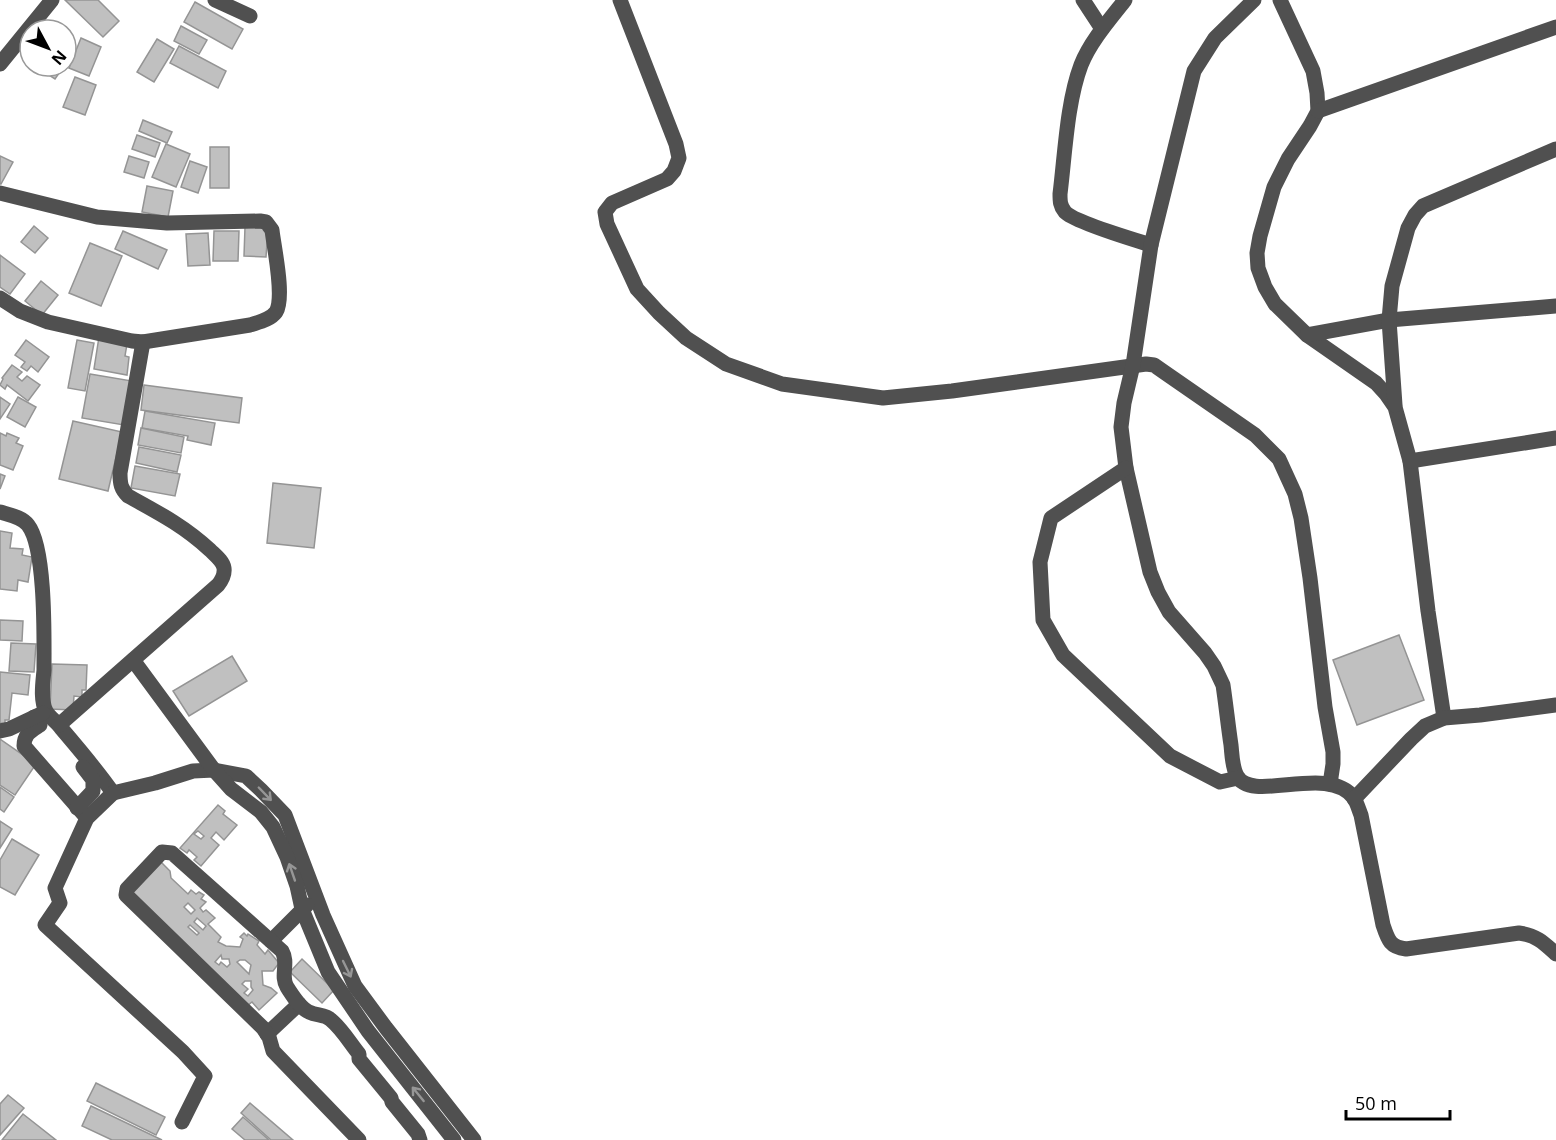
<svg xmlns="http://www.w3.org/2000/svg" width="1556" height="1140" viewBox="0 0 1556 1140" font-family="'Open Sans',sans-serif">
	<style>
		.building { fill: #c0c0c0; stroke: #949494; stroke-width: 1.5; fill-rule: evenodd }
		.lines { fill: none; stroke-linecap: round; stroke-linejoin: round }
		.minor { stroke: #505050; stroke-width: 15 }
		.oneway { stroke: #969696 }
	</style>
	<rect width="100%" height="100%" fill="#fff"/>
	<g class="building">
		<path d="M65 0H98L119 21 103 37Z"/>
		<path d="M195 2 243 29 232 49 184 22Z"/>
		<path d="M181 26 207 40 199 54 174 41Z"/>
		<path d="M81 38 101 47 89 76 69 68Z"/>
		<path d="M157 39 174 49 154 82 137 72Z"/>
		<path d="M179 46 226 71 218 88 170 63Z"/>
		<path d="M35 66H64L55 79Z"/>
		<path d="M75 77 96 85 85 115 63 107Z"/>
		<path d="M143 120 172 132 167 143 139 131Z"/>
		<path d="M137 135 160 143 155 157 132 149Z"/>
		<path d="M166 144 190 154 176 187 152 177Z"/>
		<rect x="210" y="147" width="19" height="41"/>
		<path d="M0 156 13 162 1 184H0Z"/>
		<path d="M129 156 149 162 144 178 124 172Z"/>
		<path d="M190 161 207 167 198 193 181 187Z"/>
		<path d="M147 186 173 191 168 217 142 212Z"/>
		<path d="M34 226 48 238 35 253 21 242Z"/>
		<path d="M245 227 268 228 266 257 244 256Z"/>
		<path d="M123 231 167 250 158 269 115 249Z"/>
		<path d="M214 231H239L238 261H213Z"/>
		<path d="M208 233 210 265 188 266 186 234Z"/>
		<path d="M90 243 122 256 101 306 69 293Z"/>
		<path d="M0 255 25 274 10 294 0 287Z"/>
		<path d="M41 281 58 295 42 315 25 301Z"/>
		<path d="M99 337 127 344 125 356 129 357 127 375 94 369Z"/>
		<path d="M26 340 49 357 38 372 31 366 27 371 21 367 25 362 15 355Z"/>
		<path d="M77 340 94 343 85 391 68 388Z"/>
		<path d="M12 365 22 372 17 377 22 381 27 376 40 385 28 401 7 385 5 389 0 385 3 379 2 378Z"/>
		<path d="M90 374 132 381 124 425 82 418Z"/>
		<path d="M144 385 242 398 239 423 141 410Z"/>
		<path d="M0 397 10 404 0 419Z"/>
		<path d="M18 397 36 407 25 427 7 417Z"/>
		<path d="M145 411 215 423 211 445 187 440 188 436 142 428Z"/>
		<path d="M73 421 122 432 108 491 59 479Z"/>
		<path d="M141 428 184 437 181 453 138 445Z"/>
		<path d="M0 433 6 436 7 433 19 438 16 443 23 446 13 470 0 465Z"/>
		<path d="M139 447 181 455 177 472 136 463Z"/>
		<path d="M135 466 180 474 175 496 131 488Z"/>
		<path d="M0 474 5 476 0 489Z"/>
		<path d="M273 483 321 488 314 548 267 543Z"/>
		<path d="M0 531 12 533 10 548 23 549 22 555 32 557 28 582 18 580 17 591 0 589Z"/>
		<path d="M0 620 23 621 22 641 0 640Z"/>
		<path d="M1399 635 1424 700 1357 725 1333 660Z"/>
		<path d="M11 643 36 644 34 672 9 671Z"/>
		<path d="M232 656 247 681 189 716 173 691Z"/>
		<path d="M52 664 87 665 86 690H82V697L74 696 73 710 50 709Z"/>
		<path d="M0 672 30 675 28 695 12 693 9 720H5V724L0 723Z"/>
		<path d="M0 739 36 764 15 795 0 785Z"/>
		<path d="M0 787 14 797 4 812 0 809Z"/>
		<path d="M218 805 225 811 223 814 237 825 224 840 216 832 211 838 219 845 201 866 194 860 197 857 189 850 187 853 180 848ZM198 831 204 836 201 839 194 834Z"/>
		<path d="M0 821 12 829 0 848Z"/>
		<path d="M12 839 39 855 15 895 0 887V860Z"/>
		<path d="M160 861 170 871 171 878 188 894 191 890 196 894 199 892 204 895 201 899 206 902 200 908 203 912 206 910 215 918 208 924 221 937 218 942 226 946 240 947 243 939 240 937 244 933 247 936 248 934 259 941 257 945 265 954 268 950 279 963 273 971H262L263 985 271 988 277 993 259 1010 252 1002 247 1006 130 894ZM188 903 195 910 191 914 184 907ZM197 918 206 926 203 930 194 922ZM190 925 199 933 197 935 188 927ZM221 955 222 959H229L230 964 227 967 221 962 219 965 215 962ZM240 960H245L251 965 249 974 237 962ZM245 981H251V987L253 990 248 996 244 993 248 989 242 984Z"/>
		<path d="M302 959 334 990 322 1003 290 972Z"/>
		<path d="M96 1083 165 1117 156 1135 87 1101Z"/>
		<path d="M8 1095 24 1108 0 1135V1104Z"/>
		<path d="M250 1103 293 1140H271L241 1113Z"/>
		<path d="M91 1106 162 1140H112L82 1126Z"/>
		<path d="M23 1114 56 1140H2Z"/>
		<path d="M243 1117 269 1140H245L232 1129Z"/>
	</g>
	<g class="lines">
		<g class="minor">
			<path d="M215 0 250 16"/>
			<path d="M620 0 676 144 679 158 674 171 667 179 612 203 605 212 607 224 637 289 659 313 686 338 726 364 782 384 883 398 952 391 1146 364 1154 365 1164 372 1255 435 1279 459 1295 494 1301 518 1310 578 1325 707 1333 752V764L1330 784"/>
			<path d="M1083 0 1102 29"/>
			<path d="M1125 0C1110 19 1090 42 1081 65 1067 102 1065 154 1060 194 1060 201 1060 206 1065 212 1074 222 1135 240 1151 245"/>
			<path d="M1254 0 1215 38 1194 71 1151 245 1133 365 1124 403 1121 427 1126 468 1150 572 1158 592 1169 612 1205 653 1214 666 1223 685C1226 705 1228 725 1231 745 1232 754 1232 767 1237 776 1252 804 1328 763 1354 798 1357 803 1359 810 1361 815L1383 925C1388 940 1390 947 1406 949L1519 933C1536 935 1544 943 1556 954"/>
			<path d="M1280 0 1313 71 1317 93 1318 111 1310 126 1288 159 1274 187 1260 236 1257 253 1258 268 1265 287 1275 304 1307 335 1376 383 1386 394 1395 407 1410 461 1428 611 1444 718"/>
			<path d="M0 64 52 0"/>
			<path d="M1318 111 1556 27"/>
			<path d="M0 193 97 217 167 223 260 221 266 222 272 230C274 248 285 297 276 312 270 320 259 322 250 325L143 342 132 341 48 322 20 311 0 298"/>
			<path d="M1307 335 1389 320 1556 306"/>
			<path d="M1395 405 1389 320 1392 286 1408 228 1415 215 1423 206 1556 149"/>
			<path d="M1410 461 1556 438"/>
			<path d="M1126 468 1051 518 1040 562 1043 620 1063 655 1170 756 1220 782 1238 778"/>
			<path d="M0 512C10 515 22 517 28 525 46 548 44 639 44 670 43 682 40 700 46 711 49 717 57 722 61 728 79 749 97 770 113 793L155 783 193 771 214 770 246 776 261 790 285 815 323 915 355 986 386 1028 474 1140"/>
			<path d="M133 660 214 770 231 789 261 812 273 827 287 857 297 886 302 909 328 972 368 1031 454 1140"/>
			<path d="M34 717 40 725C31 731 24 734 24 746L87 818"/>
			<path d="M59 725 218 585C222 580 225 575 224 568 223 561 215 555 210 550 184 526 159 513 128 496 121 489 120 484 120 473L143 342"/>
			<path d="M0 731 9 729 43 713"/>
			<path d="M113 793 87 818 55 888 60 903 45 925 183 1052 205 1076 182 1122"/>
			<path d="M1354 799 1411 739 1425 726 1444 718 1480 715 1556 705"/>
			<path d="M77 808 93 791V780L83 767"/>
			<path d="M271 941 307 905"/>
			<path d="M267 1034 299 1004"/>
			<path d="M359 1140 273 1051 269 1037 263 1028 126 895 127 889 162 852 172 853 282 951C289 963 280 976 287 987 293 996 300 1008 309 1012 317 1016 325 1014 331 1020 342 1029 350 1043 359 1054V1059L391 1098 392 1102 418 1134 420 1140"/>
		</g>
	</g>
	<defs><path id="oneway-shaft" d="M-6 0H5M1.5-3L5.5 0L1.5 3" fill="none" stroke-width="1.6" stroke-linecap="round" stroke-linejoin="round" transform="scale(1.5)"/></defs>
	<g class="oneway">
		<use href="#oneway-shaft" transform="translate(265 794) rotate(46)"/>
		<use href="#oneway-shaft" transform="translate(292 872) rotate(-109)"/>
		<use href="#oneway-shaft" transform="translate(347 969) rotate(64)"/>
		<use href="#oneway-shaft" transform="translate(418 1094) rotate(-129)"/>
	</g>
	<g transform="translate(48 48) rotate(131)"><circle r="28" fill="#ffffff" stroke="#999999" stroke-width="1.5"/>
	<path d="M0-4.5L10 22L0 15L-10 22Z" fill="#000000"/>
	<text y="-9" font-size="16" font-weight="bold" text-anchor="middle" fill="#000000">N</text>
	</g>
	<path d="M1346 1110v9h104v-9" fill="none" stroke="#000000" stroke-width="3"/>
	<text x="1355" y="1110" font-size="18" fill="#000000" stroke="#ffffff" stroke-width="4.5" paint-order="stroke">50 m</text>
</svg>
